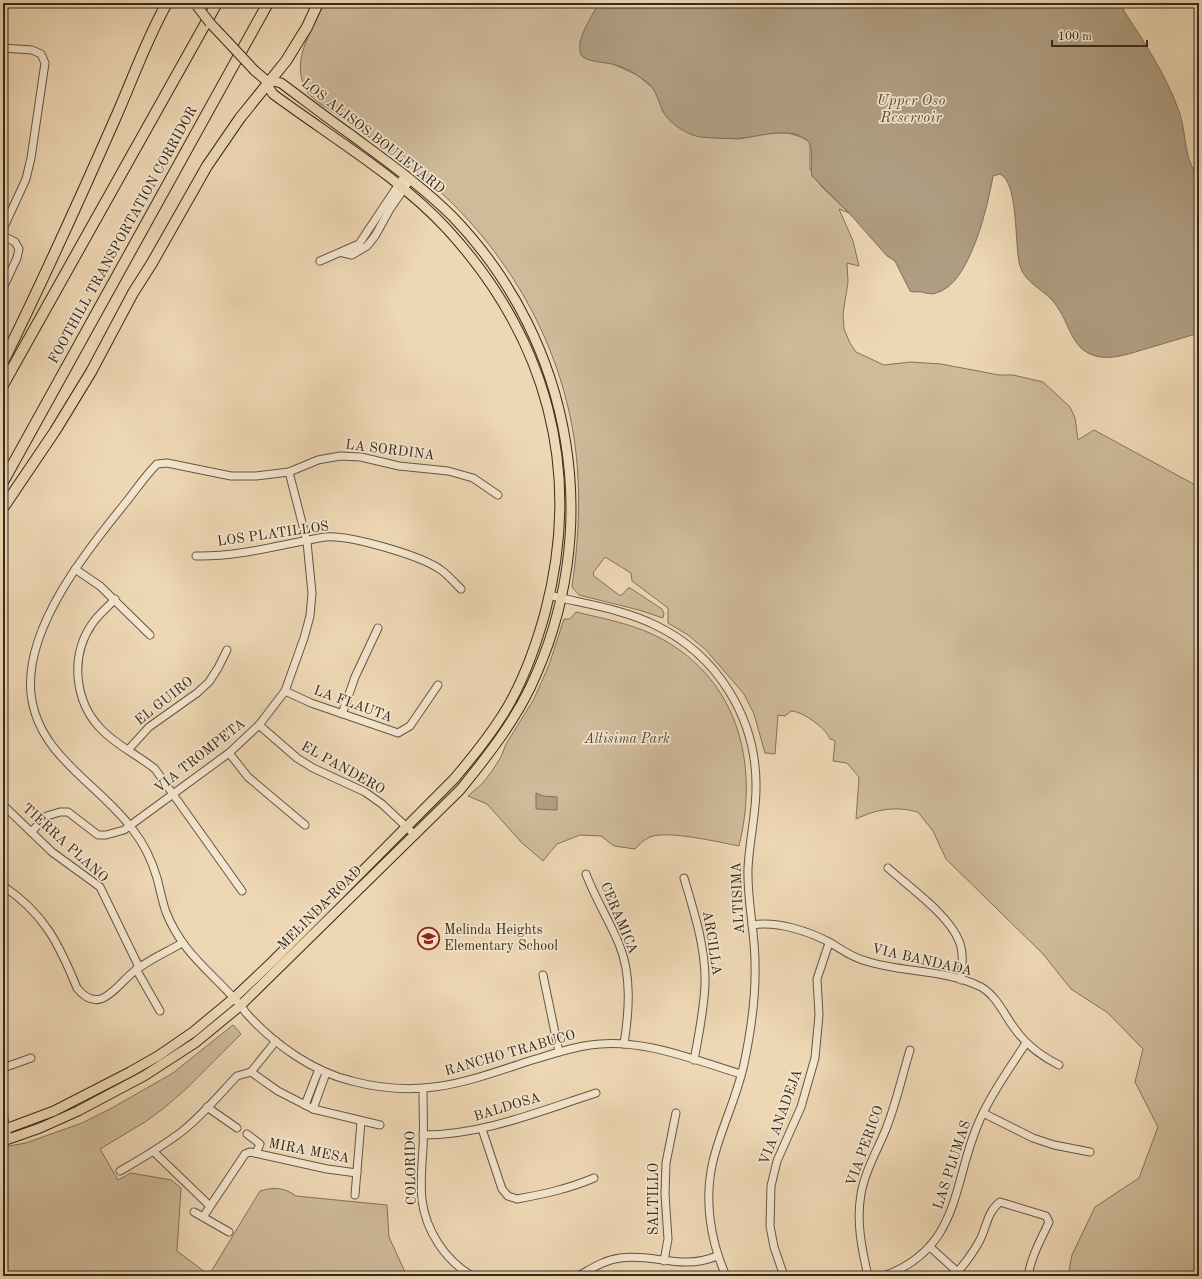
<svg xmlns="http://www.w3.org/2000/svg" width="1202" height="1279" viewBox="0 0 1202 1279" font-family="'Old Standard TT',serif">
	<style>
		.green { fill: #cfba9a; stroke: #82725c }
		.water { fill: #af9d81; stroke: #7f6f59 }
		.lines { fill: none; stroke-linecap: round; stroke-linejoin: round }
		.minor-casing { stroke: #645644; stroke-width: 9 }
		.major-casing { stroke: #362b1e; stroke-width: 11 }
		.highway-casing { stroke: #362b1e; stroke-width: 12 }
		.minor { stroke: #f4e5ce; stroke-width: 7 }
		.major { stroke: #eed7b4; stroke-width: 9 }
		.highway { stroke: #eed7b4; stroke-width: 10 }
		.major-bridge-casing { stroke: #362b1e; stroke-width: 11; stroke-linecap: butt }
		.major-bridge { stroke: #eed7b4; stroke-width: 9 }
		.labels { text-anchor: middle; dominant-baseline: central; stroke-width: 3.5; stroke-linejoin: round; paint-order: stroke }
		.street-label { font-size: 14px; fill: #362b1e; stroke: #f4e5ce }
		.park-label { font-size: 14px; font-style: italic; fill: #554837; stroke: #f4e5ce }
		.poi-label { font-size: 14px; fill: #362b1e; stroke: #f4e5ce; text-anchor: start }
		.water-label { font-size: 15px; font-style: italic; fill: #5a4d3c; stroke: #f4e5ce }
	</style>
	<rect width="100%" height="100%" fill="#eed7b4"/>
	<filter id="stains"><feTurbulence type="fractalNoise" baseFrequency=".005" numOctaves="4"/><feColorMatrix values="0 0 0 0 .2 0 0 0 0 .09 0 0 0 0 .02 0 0 0 .5 -.17"/></filter>
	<radialGradient id="worn" r=".72"><stop offset=".6" stop-color="#630" stop-opacity="0"/><stop offset="1" stop-color="#630" stop-opacity=".3"/></radialGradient>
	<g class="green">
		<path d="M324 3H526V5H534L537 3H599L580 42 581 55 587 59 613 64 637 75 653 88 658 97 663 112 670 120 678 126 702 137 739 139 770 133H788L801 137 810 142V169L821 186 849 213 839 209 853 241 859 266 847 263 848 282 843 314 844 329 850 343 856 352 884 365 911 362 941 364 999 375H1013L1043 382 1070 407 1075 418 1078 440 1094 430 1199 487V1276H1068L1072 1255 1095 1207 1139 1178 1158 1127 1135 1082 1143 1049 1108 1013 1071 989 1043 954 946 859 933 831 918 812C895 806 877 809 856 819L859 777 847 763 833 761 835 742 834 740 830 739C826 728 802 711 791 711L785 716 778 715 775 754 765 753 754 714 744 694 706 650 688 635 668 623V608L632 581 631 573 605 557 593 573 594 576 619 595H622L628 588H630L662 609 664 613 663 618 639 610 579 595 572 587C577 551 580 515 578 479 573 359 510 246 417 172 391 152 364 133 337 115 329 108 312 101 307 91 289 61 312 32 324 3Z"/>
		<path d="M576 612C601 618 628 623 652 634 737 674 760 761 739 846 718 842 668 830 650 837 644 840 639 844 635 849L614 846 601 836 580 835 557 844 543 861 522 843 487 804 468 796 483 783 492 771 501 757 506 744 534 699 549 665 564 619H570Z"/>
		<path d="M233 1025 241 1034 187 1088 164 1108 145 1122 100 1149 118 1180 131 1173 171 1180 181 1188 177 1251 209 1275 260 1191C273 1187 284 1187 296 1196L387 1205 389 1237 405 1272 409 1276H3V1147L26 1143 82 1123 112 1108 173 1073Z"/>
	</g>
	<g class="water">
		<path d="M599 3H1123L1124 11C1145 43 1166 75 1179 111 1187 134 1183 158 1199 178V333C1183 338 1168 342 1152 347 1130 353 1100 367 1080 347 1069 335 1066 318 1056 305 1046 290 1025 284 1020 266 1014 244 1019 183 1000 174L993 176C988 205 970 285 936 293 931 295 927 293 921 292 917 291 914 293 910 291L895 261 887 256 849 213 812 176C810 168 814 145 808 141 791 125 760 137 741 138 730 139 713 138 701 137 689 136 670 124 664 113 658 103 658 93 649 84 638 75 626 67 612 64 602 62 591 62 583 57 572 44 592 16 599 3Z"/>
		<path d="M536 793 543 796 557 797V810L536 809Z"/>
	</g>
	<g class="lines">
		<defs>
			<g id="minor">
				<path d="M3 48 32 50 41 54 45 63 31 158 26 179 3 229"/>
				<path d="M3 236 15 242 19 249 17 258 3 288"/>
				<path d="M343 253 352 255 367 246 375 236 390 209 410 180"/>
				<path d="M320 261 359 244 405 175"/>
				<path d="M498 495 473 478 448 471 399 466 361 457 340 456 318 460 289 472 256 476H231L167 463 157 464C146 475 137 488 127 501 87 550 24 628 31 694 38 757 100 784 133 830 144 844 152 861 157 878 160 889 162 901 166 912 181 950 206 968 232 996 238 1002 242 1008 247 1014 274 1044 313 1072 352 1081 419 1099 463 1083 526 1062 547 1056 568 1048 590 1045 640 1037 694 1060 741 1074"/>
				<path d="M196 556C240 557 282 544 325 537 348 534 422 556 441 570 448 575 455 583 461 589"/>
				<path d="M75 569 100 586 150 635"/>
				<path d="M549 595C584 604 623 609 655 625 718 655 757 719 756 788 756 815 749 842 748 869 747 901 755 932 755 963 756 997 751 1031 744 1064 737 1097 721 1128 713 1161 704 1199 710 1240 726 1276"/>
				<path d="M115 599C108 607 98 615 92 624 70 656 74 701 101 729 117 746 138 755 155 769L242 891"/>
				<path d="M285 691 311 703 398 733 410 726 438 685"/>
				<path d="M342 714 355 677 378 628"/>
				<path d="M259 725 297 758 313 768 365 792 382 804 414 834"/>
				<path d="M128 750 149 727 197 693 209 682 218 668 227 650"/>
				<path d="M229 753 248 777 305 825"/>
				<path d="M3 805 52 852 100 887 139 967"/>
				<path d="M31 832 47 816 60 812H68L98 835H106L124 830 229 753 259 725 285 691 304 638 310 616 312 593 307 542 289 472"/>
				<path d="M888 868C909 887 949 915 959 941 964 953 962 967 961 980"/>
				<path d="M586 874C595 898 609 920 619 944 632 975 629 1012 624 1044"/>
				<path d="M684 878C694 912 706 948 705 984 704 1010 699 1034 694 1060"/>
				<path d="M3 886C44 913 59 944 77 988 101 1018 118 982 136 970 150 959 167 952 182 943"/>
				<path d="M752 925C778 921 808 931 831 943 842 950 853 958 866 961 902 973 946 969 981 987 996 995 1005 1016 1015 1029 1027 1046 1041 1056 1059 1065"/>
				<path d="M136 969 160 1011"/>
				<path d="M543 975 559 1052"/>
				<path d="M3 1068 31 1058"/>
				<path d="M251 1072 276 1041"/>
				<path d="M423 1089C423 1109 424 1128 423 1148 422 1164 420 1183 422 1200 426 1231 445 1260 472 1276"/>
				<path d="M305 1105 319 1069"/>
				<path d="M207 1107 237 1128"/>
				<path d="M313 1109 326 1073"/>
				<path d="M3 1113 8 1139"/>
				<path d="M983 1113 1033 1138 1054 1145 1090 1152"/>
				<path d="M482 1129 502 1189 508 1196 517 1199C544 1194 568 1189 594 1178"/>
				<path d="M247 1134 260 1144 256 1153"/>
				<path d="M423 1135C483 1135 540 1111 596 1093"/>
				<path d="M154 1152 210 1206"/>
				<path d="M120 1171C141 1159 161 1147 180 1133 201 1117 219 1095 237 1076L251 1072 278 1091 313 1109 380 1125"/>
				<path d="M355 1195 361 1122"/>
				<path d="M194 1212 229 1232"/>
				<path d="M203 1217 245 1154 250 1152 327 1169 357 1173"/>
				<path d="M930 1247 962 1276"/>
				<path d="M664 1261 668 1239 665 1194 666 1163 676 1113"/>
				<path d="M578 1276C591 1269 604 1260 620 1258 654 1253 681 1271 717 1256"/>
				<path d="M784 1276 774 1247 770 1226 771 1186 777 1161 801 1107 815 1058 819 1015 817 979 829 943"/>
				<path d="M868 1276C862 1250 856 1222 861 1194 865 1171 877 1151 886 1129 896 1104 902 1076 910 1050"/>
				<path d="M884 1276C965 1246 951 1177 983 1113 995 1088 1011 1066 1026 1043"/>
				<path d="M954 1276C964 1265 973 1253 980 1240 987 1226 987 1212 1000 1202L1046 1216 1049 1222C1041 1239 1031 1257 1028 1276"/>
			</g>
			<g id="major">
				<path d="M210 23 227 41"/>
				<path d="M3 1130 54 1111 130 1072 158 1056 193 1032 234 998 273 961 454 779C471 759 488 738 502 716 522 685 535 649 545 613 583 470 547 338 447 229 398 176 331 137 273 94L269 88V83"/>
				<path d="M3 1141 40 1128 78 1111 144 1076 195 1043 240 1006 460 790C486 758 512 725 530 688 606 530 574 343 453 217 422 186 385 160 350 134 327 118 304 100 281 83L273 81 269 83 254 70"/>
			</g>
			<g id="highway">
				<path d="M3 362C42 282 79 201 115 119 132 81 146 40 167 3"/>
				<path d="M3 385 217 3"/>
				<path d="M3 482 268 3"/>
				<path d="M3 508 55 431 91 372 133 293 152 263 207 166 240 118 286 61 307 27 318 3"/>
			</g>
		</defs>
		<use href="#minor" class="minor-casing"/>
		<use href="#major" class="major-casing"/>
		<use href="#highway" class="highway-casing"/>
		<use href="#minor" class="minor"/>
		<use href="#major" class="major"/>
		<use href="#highway" class="highway"/>
		<defs>
			<g id="major-bridge">
				<path d="M197 6 210 23"/>
				<path d="M227 41 254 70"/>
			</g>
		</defs>
		<use href="#major-bridge" class="major-bridge-casing"/>
		<use href="#major-bridge" class="major-bridge"/>
	</g>
	<defs>
		<symbol id="school-ring" viewBox="-11 -11 22 22"><circle r="9.5" fill="#f4e5ce" stroke="#8f2418" stroke-width="1.5"/><path d="M0-5L7-2L0 1L-7-2ZM-4 1L0 2.5L4 1V4Q0 6-4 4Z" fill="#8f2418"/></symbol>
	</defs>
	<g fill-rule="evenodd">
		<use href="#school-ring" x="416" y="926" width="25" height="25"/>
	</g>
	<g class="labels">
		<g class="street-label">
			<text transform="translate(373 136) rotate(38)">LOS ALISOS BOULEVARD</text>
			<text transform="translate(123 235) rotate(-61)">FOOTHILL TRANSPORTATION CORRIDOR</text>
			<text transform="translate(390 450) rotate(7)">LA SORDINA</text>
			<text transform="translate(273 534) rotate(-8)">LOS PLATILLOS</text>
			<text transform="translate(164 701) rotate(-38)">EL GUIRO</text>
			<text transform="translate(353 704) rotate(20)">LA FLAUTA</text>
			<text transform="translate(200 756) rotate(-38)">VIA TROMPETA</text>
			<text transform="translate(343 768) rotate(29)">EL PANDERO</text>
			<text transform="translate(65 843) rotate(42)">TIERRA PLANO</text>
			<text transform="translate(738 898) rotate(-93)">ALTISIMA</text>
			<text transform="translate(320 908) rotate(-45)">MELINDA ROAD</text>
			<text transform="translate(619 918) rotate(67)">CERAMICA</text>
			<text transform="translate(712 943) rotate(81)">ARCILLA</text>
			<text transform="translate(922 960) rotate(13)">VIA BANDADA</text>
			<text transform="translate(510 1053) rotate(-16)">RANCHO TRABUCO</text>
			<text transform="translate(507 1107) rotate(-17)">BALDOSA</text>
			<text transform="translate(781 1117) rotate(-70)">VIA ANADEJA</text>
			<text transform="translate(865 1146) rotate(-70)">VIA PERICO</text>
			<text transform="translate(309 1151) rotate(11)">MIRA MESA</text>
			<text transform="translate(952 1165) rotate(-72)">LAS PLUMAS</text>
			<text transform="translate(411 1168) rotate(-91)">COLORIDO</text>
			<text transform="translate(654 1199) rotate(-90)">SALTILLO</text>
		</g>
		<g class="park-label">
			<text x="627" y="739">Altisima Park</text>
		</g>
		<g class="poi-label">
			<text x="444" y="930">Melinda Heights<tspan x="444" dy="16">Elementary School</tspan></text>
		</g>
		<g class="water-label">
			<text x="911" y="101">Upper Oso<tspan x="911" dy="17">Reservoir</tspan></text>
		</g>
	</g>
	<rect width="1202" height="1279" fill="none" stroke="#eed7b4" stroke-width="16"/>
	<rect x="4" y="4" width="1194" height="1271" fill="none" stroke="#362b1e" stroke-width="2"/>
	<rect x="8" y="8" width="1186" height="1263" fill="none" stroke="#362b1e"/>
	<path d="M1052 40v6h95v-6" fill="none" stroke="#362b1e" stroke-width="2"/>
	<text x="1058" y="40" font-size="12" fill="#362b1e" stroke="#f4e5ce" stroke-width="3" paint-order="stroke">100 m</text>
	<rect width="100%" height="100%" filter="url(#stains)"/>
	<rect width="100%" height="100%" fill="url(#worn)"/>
</svg>
